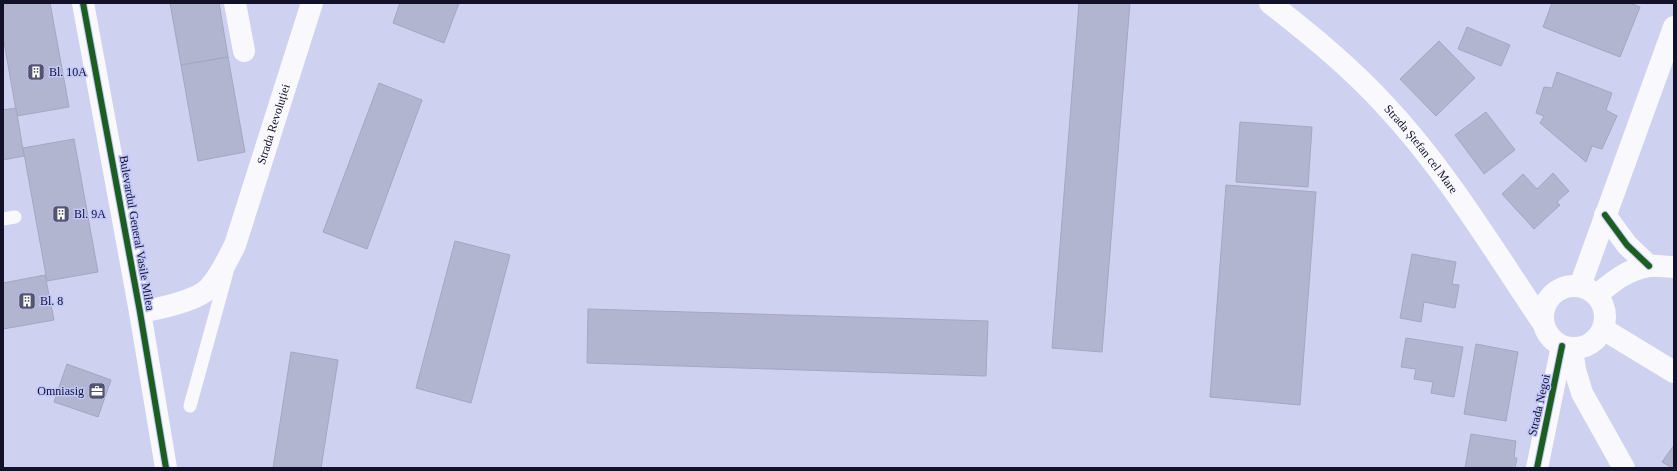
<svg xmlns="http://www.w3.org/2000/svg" width="1677" height="471" viewBox="0 0 1677 471" font-family="'Times New Roman',serif">
	<style>
		.building { fill: #b2b5cf; stroke: #a4a7c0 }
		.lines { fill: none; stroke-linecap: round; stroke-linejoin: round }
		.service { stroke: #f8f8fd; stroke-width: 13 }
		.minor { stroke: #f8f8fd; stroke-width: 22 }
		.secondary { stroke: #f8f8fd; stroke-width: 22 }
		.primary { stroke: #f8f8fd; stroke-width: 22 }
		.cycleway-casing { stroke: #c1c6fc; stroke-width: 8 }
		.cycleway { stroke: #1b5e20; stroke-width: 6 }
		.labels { text-anchor: middle; dominant-baseline: central; stroke-width: 3; stroke-linejoin: round; paint-order: stroke }
		.poi-label { font-size: 12px; fill: #111129; stroke: #c1c6fc; text-anchor: start }
		.street-label { font-size: 12px; fill: #111129; stroke: #c1c6fc }
	</style>
	<rect width="100%" height="100%" fill="#ced1ef"/>
	<g class="building">
		<path d="M3 3H50L69 107 17 116 3 36Z"/>
		<path d="M170 3H219L228 57 181 65Z"/>
		<path d="M400 3H459L444 43 393 23Z"/>
		<path d="M1079 3H1130L1102 352 1052 348Z"/>
		<path d="M1552 3H1630L1640 7 1620 57 1543 27Z"/>
		<path d="M1467 27 1510 45 1501 66 1458 49Z"/>
		<path d="M1439 41 1475 78 1436 116 1400 79Z"/>
		<path d="M228 57 245 152 198 161 181 65Z"/>
		<path d="M1557 72 1612 93 1606 110 1617 116 1602 149 1592 146 1586 162 1540 123 1544 116 1536 113 1544 87 1552 88Z"/>
		<path d="M379 83 422 100 367 249 323 232Z"/>
		<path d="M16 108 24 156 3 160V110Z"/>
		<path d="M1486 112 1515 150 1484 174 1455 135Z"/>
		<path d="M1240 122 1312 127 1308 187 1236 182Z"/>
		<path d="M74 139 98 272 47 281 23 148Z"/>
		<path d="M1553 173 1569 191 1557 202 1560 205 1534 229 1502 194 1523 174 1537 189Z"/>
		<path d="M1226 185 1316 192 1300 405 1210 397Z"/>
		<path d="M455 241 510 255 471 403 416 388Z"/>
		<path d="M1412 254 1456 262 1452 284 1459 285 1455 308 1424 302 1421 322 1400 318Z"/>
		<path d="M45 275 54 320 3 329V283Z"/>
		<path d="M588 309 988 321 986 376 587 363Z"/>
		<path d="M1406 338 1463 347 1454 397 1431 393 1433 382 1414 379 1416 369 1401 367Z"/>
		<path d="M1476 344 1518 352 1506 421 1464 414Z"/>
		<path d="M291 352 338 360 321 468H273Z"/>
		<path d="M67 364 111 380 98 417 54 402Z"/>
		<path d="M1471 434 1516 441 1514 458H1517L1515 468H1465Z"/>
		<path d="M1674 445V468H1672L1662 462Z"/>
	</g>
	<g class="lines">
		<g class="service">
			<path d="M3 219 15 217"/>
			<path d="M190 406 227 272"/>
		</g>
		<g class="minor">
			<path d="M235 3 244 51"/>
			<path d="M1605 215 1627 245 1649 266"/>
			<path d="M1597 295C1612 282 1628 269 1649 266 1656 265 1666 267 1674 267"/>
			<path d="M1603 329 1674 372"/>
			<path d="M1537 468 1562 346"/>
		</g>
		<g class="secondary">
			<path id="s1" d="M1270 3C1311 35 1350 67 1385 105 1446 170 1493 249 1543 323"/>
			<circle cx="1574" cy="317" r="31"/>
			<path d="M1580 286 1674 27"/>
			<path id="s2" d="M140 312C157 309 197 301 209 288 220 276 228 259 235 245L312 3"/>
			<path d="M1572 348 1575 370 1582 393 1624 468"/>
		</g>
		<path class="primary" d="M83 3 140 312 166 468"/>
		<defs>
			<g id="cycleway">
				<path d="M83 3 140 312 166 468"/>
				<path d="M1605 215 1627 245 1649 266"/>
				<path d="M1537 468 1562 346"/>
			</g>
		</defs>
		<use href="#cycleway" class="cycleway-casing"/>
		<use href="#cycleway" class="cycleway"/>
	</g>
	<defs>
		<symbol id="building-square" viewBox="-11 -11 22 22"><rect x="-9" y="-9" width="18" height="18" rx="4" fill="#53546e" stroke="#c1c6fc"/><path d="M-4-6H4V6H1V3H-1V6H-4ZM-2.5-4.3h1.7v1.8h-1.7ZM.8-4.3h1.7v1.8H.8ZM-2.5-1h1.7V.8h-1.7ZM.8-1h1.7V.8H.8Z" fill="#fff"/></symbol>
		<symbol id="office-square" viewBox="-11 -11 22 22"><rect x="-9" y="-9" width="18" height="18" rx="4" fill="#53546e" stroke="#c1c6fc"/><path d="M-6-3h4V-5.5h4V-3h4V5H-6ZM-1-4.5V-3h2v-1.5ZM-6 0V1H6V0Z" fill="#fff"/></symbol>
	</defs>
	<g fill-rule="evenodd">
		<use href="#building-square" x="26" y="62" width="20" height="20"/>
		<use href="#building-square" x="51" y="204" width="20" height="20"/>
		<use href="#building-square" x="17" y="291" width="20" height="20"/>
		<use href="#office-square" x="87" y="381" width="20" height="20"/>
	</g>
	<g class="labels">
		<g class="poi-label">
			<text x="49" y="72">Bl. 10A</text>
			<text x="74" y="214">Bl. 9A</text>
			<text x="40" y="301">Bl. 8</text>
			<text x="84" y="391" text-anchor="end">Omniasig</text>
		</g>
		<g class="street-label">
			<text stroke="none"><textPath href="#s2" startOffset="251">Strada Revoluției</textPath></text>
			<text stroke="none"><textPath href="#s1" startOffset="211">Strada Ștefan cel Mare</textPath></text>
			<text transform="translate(137 233) rotate(80)">Bulevardul General Vasile Milea</text>
			<text transform="translate(1539 405) rotate(-77)">Strada Negoi</text>
		</g>
	</g>
	<rect width="1677" height="471" fill="none" stroke="#111129" stroke-width="8"/>
</svg>
